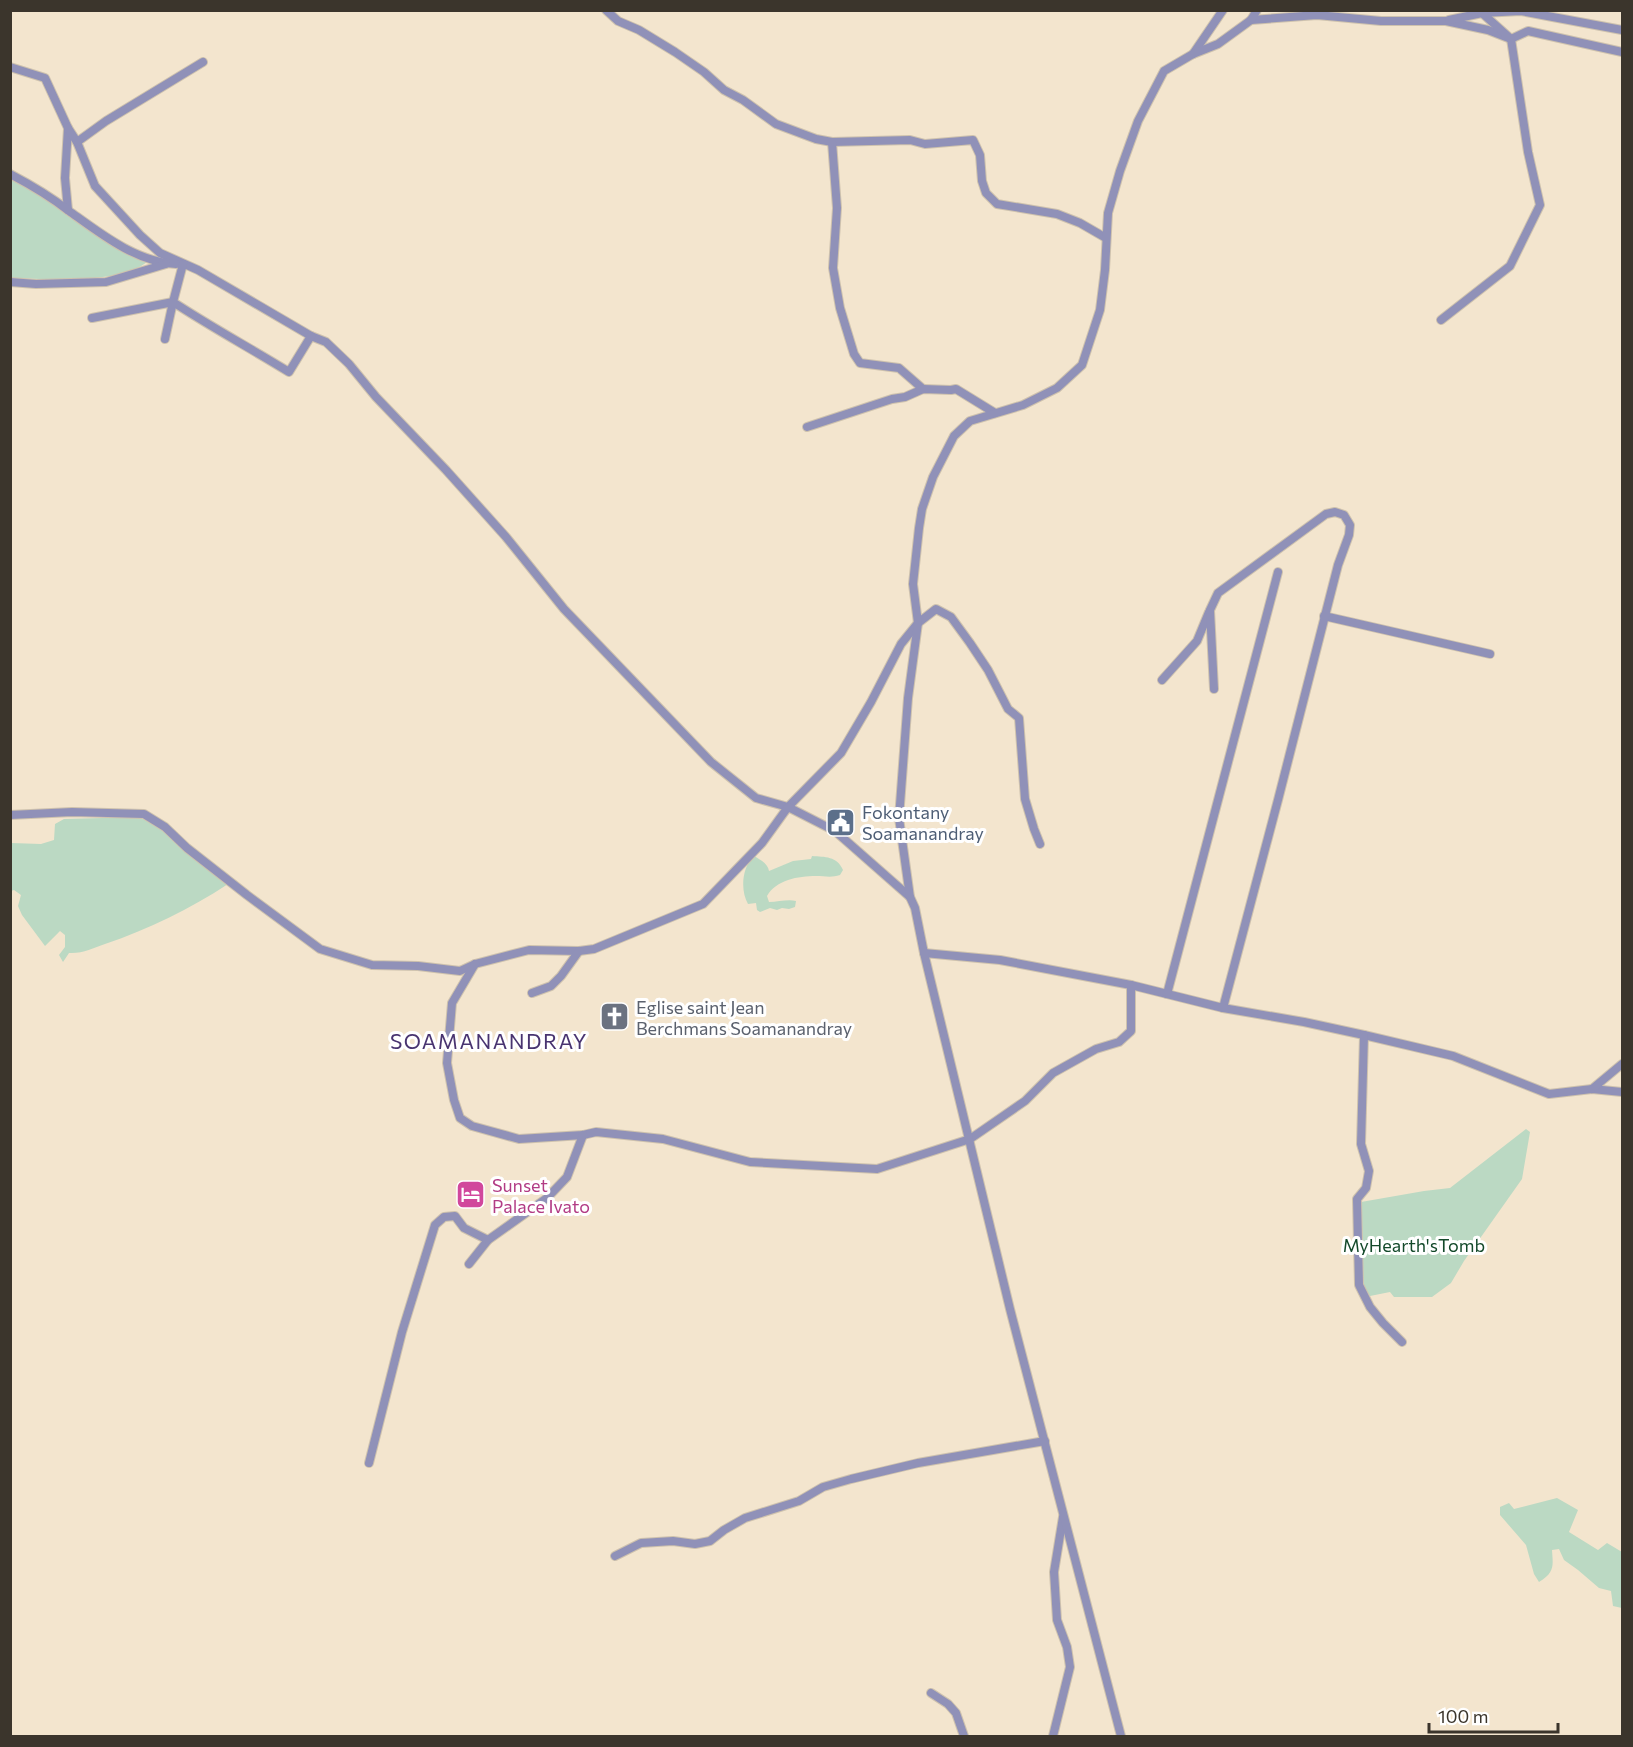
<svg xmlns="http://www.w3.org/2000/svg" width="1633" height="1747" viewBox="0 0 1633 1747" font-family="Commissioner,sans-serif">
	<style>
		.green { fill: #bbd9c3 }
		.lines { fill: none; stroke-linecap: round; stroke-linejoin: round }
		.minor-casing { stroke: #cec2ae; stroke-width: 10 }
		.minor { stroke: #9091b8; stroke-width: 8 }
		.labels { text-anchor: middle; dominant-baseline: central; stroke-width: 6; stroke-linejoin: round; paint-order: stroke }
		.service-label { font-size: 18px; fill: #4e5e75; stroke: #fff; text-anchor: start }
		.worship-label { font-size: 18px; fill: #5b616d; stroke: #fff; text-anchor: start }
		.hotel-label { font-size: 18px; fill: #b23c85; stroke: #fff; text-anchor: start }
		.park-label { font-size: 18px; fill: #13492a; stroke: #fff }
		.quarter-label { font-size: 21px; letter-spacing: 1.5px; fill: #493470; stroke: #fff }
	</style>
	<rect width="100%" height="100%" fill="#f3e5ce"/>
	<g class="green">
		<path d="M10 177 148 261C121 285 46 279 11 278Z"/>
		<path d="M140 817 170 835 228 884C190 909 149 929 105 944 93 948 82 954 69 953L63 962 59 955 65 947V935L60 931 45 946 22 915 18 906 21 895 14 890 11 891V843L41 844 54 840 55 824 64 819Z"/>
		<path d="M754 856C761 860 768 864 769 871L793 861 811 859 812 856C825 857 837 856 843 870L840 875C831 878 825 876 816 876 798 876 776 880 767 896L769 902C778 902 788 899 796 901L795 907 789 909 782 908 777 910 770 908 760 912 757 910 756 903 748 904C740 890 742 867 754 856Z"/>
		<path d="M1526 1129 1530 1132 1522 1179 1464 1261 1451 1283 1432 1297H1394L1390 1292 1370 1296 1362 1285 1361 1202 1424 1191 1450 1188Z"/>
		<path d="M1557 1498 1578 1510 1569 1532 1598 1550 1607 1543 1622 1552V1608L1613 1606 1611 1591 1599 1588 1578 1570 1564 1560 1559 1549 1552 1550C1553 1566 1555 1572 1539 1582L1534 1574 1526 1545 1500 1515V1507L1509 1503 1514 1509Z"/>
	</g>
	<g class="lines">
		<defs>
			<g id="minor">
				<path d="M606 10 618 21 639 30 675 52 704 72 724 90 743 100 776 124 816 139 832 142 910 140 925 144 973 140 980 155 982 181 986 193 997 204 1057 214 1080 223 1106 238"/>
				<path d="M1251 20 1317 15 1381 21H1446L1488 30 1511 39 1528 31 1622 52"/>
				<path d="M1449 20 1482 13 1521 11 1622 30"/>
				<path d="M1193 54 1223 10"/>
				<path d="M10 67 45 78 68 128 65 178 68 210"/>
				<path d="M68 128 77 142 95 186 140 235 160 253 198 270 311 336 326 342 349 364 376 397 446 470 506 537 564 609 711 762 756 798 788 807 841 753 871 702 901 644 918 623 936 609 951 617 970 643 988 670 1008 709 1019 718 1025 799 1034 829 1040 844"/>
				<path d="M77 142 106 121 203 62"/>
				<path d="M832 142 837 208 833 268 840 308 854 354 860 363 899 368 923 389"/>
				<path d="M10 174C31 185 51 197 69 211 101 234 136 262 176 264"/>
				<path d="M183 264 173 302C211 327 250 348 289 372L311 336"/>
				<path d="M10 282 36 284 106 282 166 264"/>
				<path d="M92 318 173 302 165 339"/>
				<path d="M1441 320 1510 266 1540 205 1528 152 1511 39 1482 13 1477 10"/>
				<path d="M807 427 892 399 905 397 923 389 951 390 956 389 995 413"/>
				<path d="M1324 616 1490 654"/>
				<path d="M1162 680 1197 641 1209 612"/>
				<path d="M1214 689 1210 610 1218 593 1326 514 1335 512 1344 515 1350 525 1349 535 1338 565 1278 800 1223 1008"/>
				<path d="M10 815 72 812 144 814 165 827 187 848 247 895 320 949 372 965 418 966 460 971 475 964 529 950 579 951 594 949 703 904 762 843 788 807 835 831 910 897"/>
				<path d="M924 953 1000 960 1131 985 1223 1008 1304 1022 1364 1035 1453 1056 1549 1094 1592 1089 1622 1092"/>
				<path d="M475 964 452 1003 447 1063 454 1100 460 1118 472 1126 519 1139 583 1135 596 1132 663 1139 750 1162 877 1169 970 1139 1025 1101 1053 1073 1096 1049 1119 1042 1131 1031V985"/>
				<path d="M532 993 551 986 561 976 579 951"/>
				<path d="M1167 994 1278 572"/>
				<path d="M1364 1035 1361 1144 1369 1171 1366 1188 1357 1199 1359 1285 1370 1307 1383 1323 1402 1342"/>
				<path d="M1592 1089 1622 1064"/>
				<path d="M469 1264 488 1240 547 1198 567 1177 583 1135"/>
				<path d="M369 1463 402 1332 435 1225 444 1217 455 1216 464 1228 488 1240"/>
				<path d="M615 1556 641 1543 673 1541 695 1544 710 1541 724 1530 745 1518 799 1501 823 1487 851 1479 918 1463 1045 1441"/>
				<path d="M931 1693 948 1704 956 1713 964 1736"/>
				<path d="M1053 1736 1070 1667 1067 1647 1057 1620 1054 1572 1063 1517"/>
				<path d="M1121 1736 1010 1309 924 953 915 908 910 897 899 818 908 698 918 623 913 584 919 528 922 509 933 477 954 436 970 421 1023 405 1057 388 1082 365 1100 310 1105 270 1108 213 1120 171 1138 121 1164 71 1193 54 1218 44 1251 20 1257 10"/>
			</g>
		</defs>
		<use href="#minor" class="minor-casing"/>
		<use href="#minor" class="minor"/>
	</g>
	<defs>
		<symbol id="civic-square" viewBox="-11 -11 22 22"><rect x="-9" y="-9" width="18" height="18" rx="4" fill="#5c6f8a" stroke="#fff"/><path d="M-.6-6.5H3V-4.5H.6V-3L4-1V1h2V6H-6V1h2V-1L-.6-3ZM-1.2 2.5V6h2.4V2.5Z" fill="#fff"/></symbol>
		<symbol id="church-square" viewBox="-11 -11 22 22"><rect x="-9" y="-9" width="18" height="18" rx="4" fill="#6b7280" stroke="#fff"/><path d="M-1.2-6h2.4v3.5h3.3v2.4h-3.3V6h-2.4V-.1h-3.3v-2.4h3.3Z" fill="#fff"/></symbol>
		<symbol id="hotel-square" viewBox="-11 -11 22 22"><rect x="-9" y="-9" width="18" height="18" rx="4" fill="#d1479c" stroke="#fff"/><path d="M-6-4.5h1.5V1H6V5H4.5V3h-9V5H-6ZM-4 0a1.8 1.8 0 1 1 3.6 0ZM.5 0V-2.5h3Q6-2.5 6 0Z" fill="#fff"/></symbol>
	</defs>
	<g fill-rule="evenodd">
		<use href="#civic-square" x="824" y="806" width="33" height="33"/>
		<use href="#church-square" x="598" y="1000" width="33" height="33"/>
		<use href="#hotel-square" x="454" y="1178" width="33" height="33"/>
	</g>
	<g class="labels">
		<g class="service-label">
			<text x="862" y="812">Fokontany<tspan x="862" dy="21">Soamanandray</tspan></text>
		</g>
		<g class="worship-label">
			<text x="636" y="1007">Eglise saint Jean<tspan x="636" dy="21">Berchmans Soamanandray</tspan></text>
		</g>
		<g class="hotel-label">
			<text x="492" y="1185">Sunset<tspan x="492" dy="21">Palace Ivato</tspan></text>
		</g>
		<g class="park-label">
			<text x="1414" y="1245">MyHearth'sTomb</text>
		</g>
		<g class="quarter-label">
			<text x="489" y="1040">SOAMANANDRAY</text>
		</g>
	</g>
	<rect width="1633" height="1747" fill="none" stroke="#3b352c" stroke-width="24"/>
	<path d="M1429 1723v9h129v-9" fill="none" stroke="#3b352c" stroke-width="3"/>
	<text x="1438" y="1723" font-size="18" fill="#3b352c" stroke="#ffffff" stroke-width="4.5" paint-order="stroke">100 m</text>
</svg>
